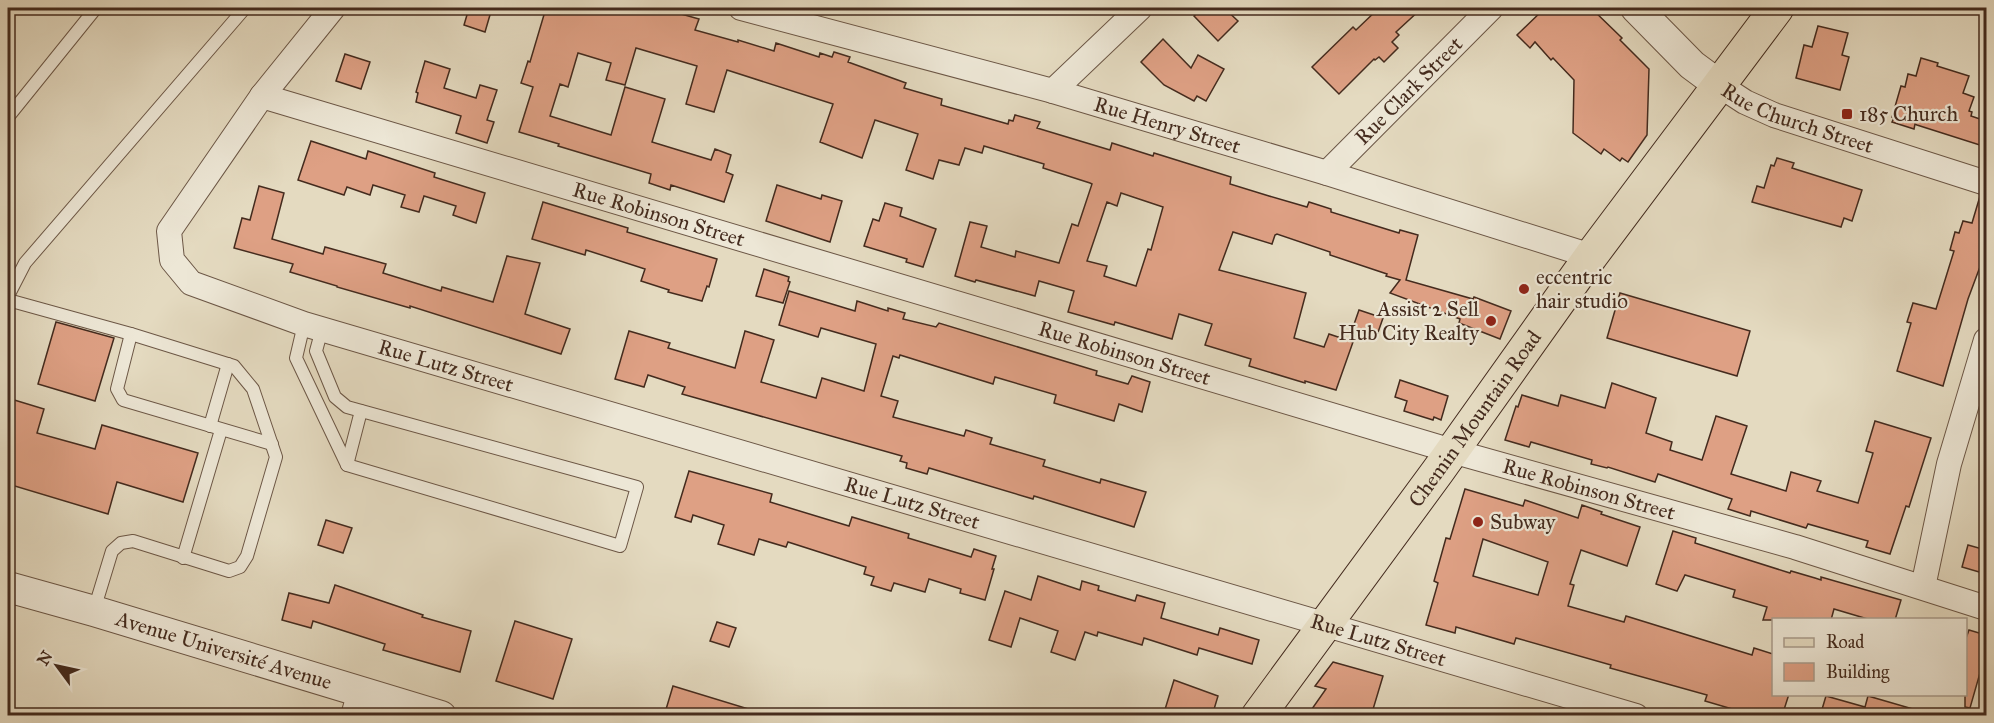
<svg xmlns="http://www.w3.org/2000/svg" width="1994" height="723" viewBox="0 0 1994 723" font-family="'IM FELL Great Primer',serif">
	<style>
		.building { fill: #dea084; stroke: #442b1e; stroke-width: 1.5; fill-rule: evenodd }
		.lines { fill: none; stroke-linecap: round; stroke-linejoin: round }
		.service-casing { stroke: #6c5746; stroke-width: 14 }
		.minor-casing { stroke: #6c5746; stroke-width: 26 }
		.tertiary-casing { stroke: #6c5746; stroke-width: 32 }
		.primary-casing { stroke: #442b1e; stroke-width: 35 }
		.service { stroke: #ede7d6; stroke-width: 12 }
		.minor { stroke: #ede7d6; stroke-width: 24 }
		.tertiary { stroke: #ede7d6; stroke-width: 30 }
		.primary { stroke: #e4dac0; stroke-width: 33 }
		.poi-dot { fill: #8f2418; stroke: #ede7d6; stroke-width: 2 }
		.labels { text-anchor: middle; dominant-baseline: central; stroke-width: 4.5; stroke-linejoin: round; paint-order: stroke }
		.street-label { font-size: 21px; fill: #442b1e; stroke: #ede7d6 }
		.poi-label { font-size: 21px; fill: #442b1e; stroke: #ede7d6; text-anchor: start }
	</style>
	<rect width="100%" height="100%" fill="#e4dac0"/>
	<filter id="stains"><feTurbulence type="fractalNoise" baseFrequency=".00333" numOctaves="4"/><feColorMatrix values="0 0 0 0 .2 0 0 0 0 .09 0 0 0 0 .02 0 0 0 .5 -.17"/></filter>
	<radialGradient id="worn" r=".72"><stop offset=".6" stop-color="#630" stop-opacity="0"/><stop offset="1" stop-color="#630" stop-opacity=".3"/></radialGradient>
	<g class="building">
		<path d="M469 8H492L485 32 464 25Z"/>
		<path d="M546 8H675L674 12 699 19 695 30 738 42V40L774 51 776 43 819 57 820 53 832 57 834 52 850 57 848 62 906 83 904 88 942 99 941 105 1008 124 1009 120 1013 121 1015 115 1040 122 1037 128 1110 150 1112 143 1153 156 1154 153 1231 177 1230 184 1269 196 1307 207 1309 202 1331 209V212L1399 233 1400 230 1418 235 1406 280 1473 299 1474 297 1511 311 1500 339 1459 323 1460 319 1390 293 1400 280 1386 276 1387 274 1330 255V252L1277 234 1275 235 1272 244 1233 232 1219 270 1306 293 1294 338 1324 347 1329 334 1353 342 1336 390 1305 381V383L1249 366 1251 359 1205 345 1212 324 1179 314 1172 339 1115 322 1114 325 1068 312 1074 291 1039 281 1035 296 976 280 975 282 955 276 970 222 987 226 981 247 1015 257 1016 251 1059 263 1072 224 1078 226 1092 184 1090 183 1043 168 1044 164 984 146 982 153 965 148 959 165 939 160 933 179 906 170 918 134 875 120 862 158 820 142 833 104 727 70 714 112 686 104 697 66 636 48 625 85 606 80 611 63 578 53 568 87 560 84 550 116 611 135 625 87 665 99 652 142 711 160 715 149 731 155 726 172 733 175 724 202 671 185 670 190 649 183 651 174 558 146 559 144 519 132 533 87 521 83 528 61 530 62ZM1121 193 1163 207 1151 250 1148 249 1136 286 1104 276 1107 266 1087 261 1107 202 1117 206Z"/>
		<path d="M1203 8H1224L1238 21 1218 41 1194 16Z"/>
		<path d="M1379 8H1422L1396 32 1399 35 1392 42 1398 48 1384 62 1379 57 1375 60 1374 59 1339 94 1312 67 1353 27 1356 30Z"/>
		<path d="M1545 8H1591L1622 38 1620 40 1649 69 1647 135 1628 162 1622 158 1620 161 1604 149 1601 154 1573 133 1574 80 1553 58 1551 60 1535 42 1530 48 1517 35Z"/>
		<path d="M1818 26 1848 33 1842 55 1849 57 1840 90 1796 78 1804 45 1812 47Z"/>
		<path d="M1163 39 1191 68 1198 55 1224 69 1206 101 1197 96 1194 101 1164 85 1141 62Z"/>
		<path d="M345 54 370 62 361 89 336 81Z"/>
		<path d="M1921 58 1938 63 1937 66 1969 76 1963 93 1974 97 1969 111 1972 112 1971 116 1986 121V147L1917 125 1915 124 1914 129 1892 122 1894 118 1892 117 1901 86 1905 87 1908 74 1916 76Z"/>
		<path d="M425 61 450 69 444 88 476 98 480 85 497 90 487 120 494 122 487 143 456 133 461 116 416 102 418 93 416 92Z"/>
		<path d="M311 141 366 159 368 151 435 173 434 177 485 193 476 223 453 215 456 206 424 196 419 212 401 207 405 195 373 185 370 195 347 187 344 195 298 180Z"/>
		<path d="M1777 158 1794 163 1792 168 1862 190 1852 221 1844 218 1841 227 1752 202 1757 186 1764 188 1771 165 1774 166Z"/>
		<path d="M777 185 821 199 822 195 842 201 830 242 766 221Z"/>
		<path d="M259 186 284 193 272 239 323 254 325 247 386 264 383 273 441 291 442 287 493 302 507 256 540 263 525 314 570 329 561 354 410 306V308L337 287V286L290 272 293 264 234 248 242 218 250 220Z"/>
		<path d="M1980 196 1986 197V257L1984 256 1968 299 1943 386 1897 371 1911 323 1907 322 1913 303 1936 309 1954 251 1950 250 1955 232 1959 233 1963 221 1972 223Z"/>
		<path d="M543 202 628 228 627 232 717 259 709 287 707 286 702 301 668 292 669 290 641 281 645 269 586 250 585 255 532 239Z"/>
		<path d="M885 203 902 208 900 216 936 229 923 267 906 262 907 259 864 246 873 219 879 221Z"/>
		<path d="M764 269 789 277 788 281 790 282 783 303 756 296Z"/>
		<path d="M789 291 855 311 857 301 888 311V308L905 313 903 319 936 327 939 323 1097 371 1096 375 1128 384 1132 376 1150 382 1142 412 1119 404 1114 421 1054 403 1056 395 995 377 993 384 900 355 899 358 893 356 881 396 898 401 893 417 964 436 966 430 992 438 990 444 1045 460 1043 466 1100 483 1101 479 1146 492 1134 527 1034 496 1033 499 929 468 927 474 906 468 907 463 900 461 902 456 682 394 685 387 648 375 644 387 615 379 629 331 670 343 668 348 735 368 745 331 774 340 761 382 816 398 822 378 864 391 876 344 821 328 818 337 779 325Z"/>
		<path d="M1620 293 1750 331 1737 376 1607 338Z"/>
		<path d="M1359 310 1383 318 1376 338 1352 330Z"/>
		<path d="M56 322 114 338 95 401 38 384Z"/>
		<path d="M1400 380 1448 396 1441 420 1434 417 1433 420 1404 411 1407 401 1395 397Z"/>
		<path d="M1612 383 1656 398 1646 433 1672 442 1670 450 1702 460 1716 416 1747 426 1731 474 1786 491 1791 472 1821 481 1817 491 1858 503 1873 453 1866 451 1875 421 1931 438 1909 507 1906 506 1890 554 1866 547 1868 541 1808 524 1806 528 1751 511 1750 516 1728 509 1732 499 1658 474 1655 482 1608 467 1607 468 1591 464 1592 460 1531 442 1529 447 1505 440 1516 406 1518 407 1522 395 1558 406 1561 395 1605 408Z"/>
		<path d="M11 399 44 409 37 433 95 449 102 425 198 453 183 502 117 482 108 514 8 484V411Z"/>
		<path d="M689 471 772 494 770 502 849 526 852 517 909 534 908 538 971 557 974 549 996 556 992 569H994L985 600 960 593 961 589 929 579 925 592 894 583 891 591 871 585 874 577 864 574 866 567 788 542 786 547 759 539 754 555 718 544 724 525 693 515 691 522 675 517Z"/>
		<path d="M1465 489 1523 506 1525 500 1578 518 1582 505 1602 512 1601 514 1640 527 1627 566 1581 550 1570 584 1574 585 1568 606 1624 622 1626 616 1752 655 1754 648 1773 654V694H1789L1782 716H1756L1705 701 1707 695 1610 668 1611 665 1516 638 1514 644 1456 627 1455 633 1426 625 1438 583 1434 581 1446 538 1450 539ZM1483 539 1548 562 1538 595 1473 576Z"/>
		<path d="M326 520 352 528 343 553 318 545Z"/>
		<path d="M1673 531 1696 538 1695 543 1790 573 1791 571 1815 578 1821 580V577L1901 600 1895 620H1871L1834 609 1831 620H1763L1767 607 1733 597 1735 590 1685 575 1677 591 1656 584Z"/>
		<path d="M1968 545 1986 550V574L1962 567Z"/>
		<path d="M1038 576 1080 590 1082 581 1099 586 1098 590 1135 601 1137 595 1165 603 1161 618 1218 635 1220 628 1259 640 1252 664 1199 648 1197 655 1144 638 1142 645 1098 632 1097 636 1085 632 1075 660 1051 652 1058 631 1020 618 1011 647 989 640 1005 591 1031 600Z"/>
		<path d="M335 585 423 615 422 617 471 631 460 672 383 650 385 644 313 621 311 628 282 620 289 593 329 603Z"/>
		<path d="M515 621 572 639 553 699 496 681Z"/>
		<path d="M717 622 736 628 729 647 710 641Z"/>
		<path d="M1969 630 1986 635V652L1970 708 1965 707V641Z"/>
		<path d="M1333 662 1383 676 1371 716H1307L1326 689 1315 686Z"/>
		<path d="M1174 680 1218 696 1212 716H1163Z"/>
		<path d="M673 686 755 711 754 716H664Z"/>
		<path d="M1826 696 1865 707 1868 696 1920 711V716H1820Z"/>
	</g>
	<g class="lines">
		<defs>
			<g id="service">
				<path d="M8 117 96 8"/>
				<path d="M8 296 25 263 245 8"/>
				<path d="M8 300 131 334 234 366 253 389 276 457 247 556 240 567 229 571 133 541 121 543 112 551 94 610"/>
				<path d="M304 324 296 358 347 465 620 546 637 487 347 407 335 397 316 351 322 329"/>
				<path d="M131 334 117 389 123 400 272 444"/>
				<path d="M210 426 228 364"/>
				<path d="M347 465 361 411"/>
				<path d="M183 558 221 430"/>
			</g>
			<g id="minor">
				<path id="s1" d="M333 8 262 96 169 231 172 260 191 283 304 324 1636 716"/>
				<path id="s2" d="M741 8 1053 91 1327 173 1591 256"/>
				<path id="s3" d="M1719 85 1745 102 1774 115 1986 183"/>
				<path d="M1053 91 1140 8"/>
				<path id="s4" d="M262 96 1452 451 1795 547 1986 608"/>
				<path id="s5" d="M1327 173 1491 8"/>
				<path d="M1923 587 1949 464 1986 340"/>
				<path d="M353 716 360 691"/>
			</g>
			<g id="tertiary">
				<path d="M1636 8 1692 65 1719 85"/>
				<path id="s6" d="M8 587 94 611 441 716"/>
			</g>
			<g id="primary">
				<path id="s7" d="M1258 716 1438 471 1591 256 1777 8"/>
			</g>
		</defs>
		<use href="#service" class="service-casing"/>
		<use href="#minor" class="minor-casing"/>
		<use href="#tertiary" class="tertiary-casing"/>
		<use href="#primary" class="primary-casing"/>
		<use href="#service" class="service"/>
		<use href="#minor" class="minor"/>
		<use href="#tertiary" class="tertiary"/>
		<use href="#primary" class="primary"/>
	</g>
	<g class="poi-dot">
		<rect x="1841" y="108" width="12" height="12" rx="3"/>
		<circle cx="1524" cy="289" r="6"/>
		<circle cx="1491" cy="321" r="6"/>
		<circle cx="1478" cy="522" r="6"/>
	</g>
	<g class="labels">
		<g class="street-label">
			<text stroke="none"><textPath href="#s5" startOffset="116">Rue Clark Street</textPath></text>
			<text stroke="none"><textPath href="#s3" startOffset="86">Rue Church Street</textPath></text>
			<text stroke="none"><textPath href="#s2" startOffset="442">Rue Henry Street</textPath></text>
			<text stroke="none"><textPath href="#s4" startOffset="414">Rue Robinson Street</textPath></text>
			<text stroke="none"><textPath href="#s4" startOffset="900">Rue Robinson Street</textPath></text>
			<text stroke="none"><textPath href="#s1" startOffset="604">Rue Lutz Street</textPath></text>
			<text stroke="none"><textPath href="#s7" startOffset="368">Chemin Mountain Road</textPath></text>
			<text stroke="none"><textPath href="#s4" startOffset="1384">Rue Robinson Street</textPath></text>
			<text stroke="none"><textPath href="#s1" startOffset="1090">Rue Lutz Street</textPath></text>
			<text stroke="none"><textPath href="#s1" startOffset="1576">Rue Lutz Street</textPath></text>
			<text stroke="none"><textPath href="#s6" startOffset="225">Avenue Université Avenue</textPath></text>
		</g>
		<g class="poi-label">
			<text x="1859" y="114">185 Church</text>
			<text x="1536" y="277">eccentric<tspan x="1536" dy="24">hair studio</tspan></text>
			<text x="1479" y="309" text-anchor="end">Assist 2 Sell<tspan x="1479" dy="24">Hub City Realty</tspan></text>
			<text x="1490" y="522">Subway</text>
		</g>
	</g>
	<rect width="1994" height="723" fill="none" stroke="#e4dac0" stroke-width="30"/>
	<rect x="9" y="9" width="1976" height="705" fill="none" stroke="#442b1e" stroke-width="3"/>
	<rect x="15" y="15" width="1964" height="693" fill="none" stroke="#442b1e" stroke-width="1.5"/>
	<rect x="1772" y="618" width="195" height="78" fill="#ede7d6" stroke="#a99c8c" stroke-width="1.5"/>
	<rect x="1784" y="638" width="30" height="9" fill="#e4dac0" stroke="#a99c8c" stroke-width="1.5"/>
	<text x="1826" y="648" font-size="18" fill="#442b1e">Road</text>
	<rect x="1784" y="663" width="30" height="18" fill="#dea084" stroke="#a99c8c" stroke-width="1.5"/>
	<text x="1826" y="678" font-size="18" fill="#442b1e">Building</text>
	<g transform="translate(57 666) rotate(303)" stroke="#ede7d6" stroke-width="4.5" paint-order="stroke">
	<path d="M0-4.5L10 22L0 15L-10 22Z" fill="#442b1e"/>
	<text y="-9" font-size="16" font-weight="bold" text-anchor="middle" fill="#442b1e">N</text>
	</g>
	<rect width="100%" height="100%" filter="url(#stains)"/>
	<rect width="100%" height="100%" fill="url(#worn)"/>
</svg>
